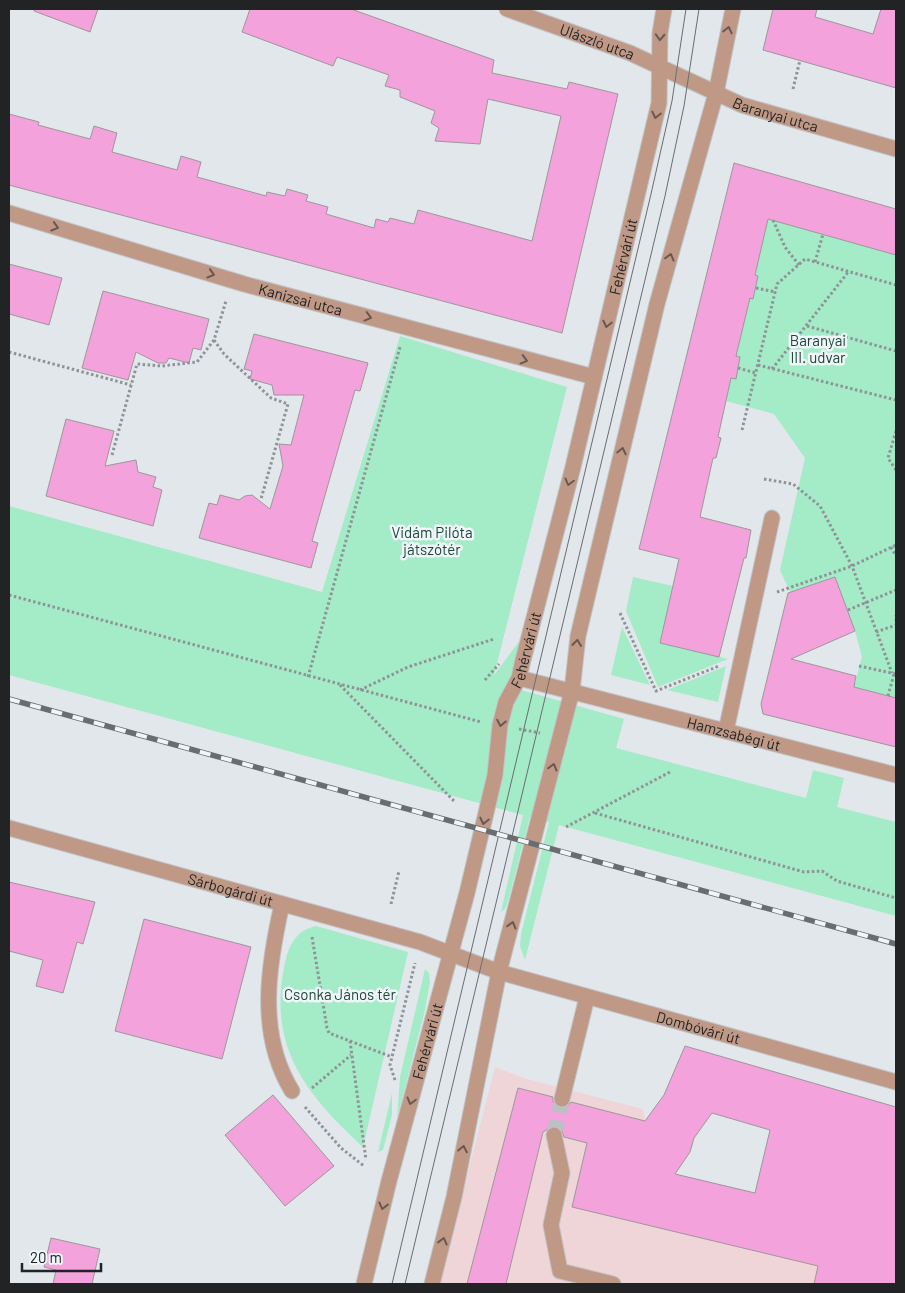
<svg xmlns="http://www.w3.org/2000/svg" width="905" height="1293" viewBox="0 0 905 1293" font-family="Barlow,sans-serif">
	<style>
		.commercial { fill: #f0d5d8 }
		.green { fill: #a4ebc7 }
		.building { fill: #f4a2db; stroke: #9c979a; fill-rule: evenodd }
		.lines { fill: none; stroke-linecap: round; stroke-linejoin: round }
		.minor-tunnel { stroke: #bbc0c4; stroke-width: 15; stroke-dasharray: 15 8; stroke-linecap: butt }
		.minor-casing { stroke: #bfc4c8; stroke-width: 17 }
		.path { stroke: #8f9397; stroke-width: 3; stroke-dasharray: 2.5 2.5; stroke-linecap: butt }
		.minor { stroke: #c09986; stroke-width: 15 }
		.tram { stroke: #6a6d70; stroke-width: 1 }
		.rail-casing { stroke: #6a6d70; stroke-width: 5.5 }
		.rail { stroke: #f0f5f9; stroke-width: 4; stroke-dasharray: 11; stroke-linecap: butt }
		.oneway { stroke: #695851 }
		.labels { text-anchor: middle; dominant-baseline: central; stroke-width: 5; stroke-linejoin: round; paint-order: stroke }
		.street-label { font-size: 15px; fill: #212325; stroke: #f0f5f9 }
		.park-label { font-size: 15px; fill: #1b4734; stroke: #f0f5f9 }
	</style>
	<rect width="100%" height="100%" fill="#e2e7ec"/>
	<path class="commercial" d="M495 1067 527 1079 643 1109 645 1121 669 1172 896 1227V1284H439Z"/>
	<g class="green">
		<path d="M768 219 896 255V698L854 687 862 657 855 631 835 577 790 592 780 570 805 458 774 414 726 401 731 378H736L740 358 736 356 750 298 753 299 758 276 755 275Z"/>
		<path d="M400 336 567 387 494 675 521 639 523 641 507 686 624 719 616 748 806 798 813 770 844 778 837 807 896 822V916L559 825 525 960 520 946 521 934 549 822 530 817 508 901 505 909 501 912 523 815 9 675V506L322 592Z"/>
		<path d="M633 577 673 586 660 643 728 659 658 687 626 611Z"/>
		<path d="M622 627 650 685 611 675Z"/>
		<path d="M726 666 718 702 667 690Z"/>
		<path d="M316 926 408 952 363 1147C308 1096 268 1049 284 968 288 947 294 931 316 926Z"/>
		<path d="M425 969 429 973 430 982 425 1010 397 1119 400 1077Z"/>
		<path d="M392 1093V1115L383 1150 378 1152Z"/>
	</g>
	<g class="building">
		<path d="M34 9H98L90 32 34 11Z"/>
		<path d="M250 9H351L494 60 492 73 567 89 569 82 618 94 562 333 9 185V114L39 122 38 125 90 139 94 126 117 133 112 152 177 170 181 156 201 162 197 177 266 196 267 192 285 196 287 189 308 195 306 201 328 207 326 214 374 228 376 219 388 222 390 218 414 224 418 210 532 241 561 116 488 99 480 144 435 141 439 128 431 123 435 111 400 97V90L385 86 389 75 337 57 333 66 242 32Z"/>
		<path d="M773 9H817L815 17 873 34 881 9H896V88L763 50Z"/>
		<path d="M734 163 896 209V255L768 219 755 275 758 276 753 299 750 298 736 356 740 357 736 379 731 378 718 437 721 438 716 458H713L700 517 751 530 746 558H744L719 657 660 643 679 559 639 549Z"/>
		<path d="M9 264 62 278 49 325 9 314Z"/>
		<path d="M103 291 209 319 201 350 193 348 189 363 169 358 166 363H158L136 352 128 380 82 368Z"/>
		<path d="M254 334 368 363 360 391 355 390 312 541 318 543 311 568 199 538 209 503 217 505 220 495 239 500 245 496 252 495 270 509 283 466 279 444 291 445 304 395H274L272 385 250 379 252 371 244 369Z"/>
		<path d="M66 419 114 431 105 466 136 460 138 472 156 477 153 487 162 490 153 526 46 496Z"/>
		<path d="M835 577 855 631 791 659 856 676 854 687 896 698V747L763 714 761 704 788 593Z"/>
		<path d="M9 882 95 902 83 944 77 942 63 993 36 986 43 960 9 951Z"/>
		<path d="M144 919 251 947 222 1059 115 1031Z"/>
		<path d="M685 1046 896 1107V1284H814L818 1266 572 1207 587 1143 564 1137 561 1128 553 1126 543 1132 506 1284H467L518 1088 553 1097V1102L559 1108H565L571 1102 645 1121 664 1095ZM712 1113 770 1130 755 1193 675 1174 690 1152 694 1138Z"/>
		<path d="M273 1095 334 1166 285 1206 225 1135Z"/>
		<path d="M51 1238 100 1249 92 1284H53L56 1270 44 1267Z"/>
	</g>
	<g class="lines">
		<path class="minor-tunnel" d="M554 1135 562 1099"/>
		<defs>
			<g id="minor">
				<path id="s1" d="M507 9 630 53 742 105 896 149"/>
				<path id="s2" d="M9 213 244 284 594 377"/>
				<path id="s3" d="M519 678 896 775"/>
				<path d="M726 731 772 518"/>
				<path id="s4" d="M9 828 420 942 499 972 896 1082"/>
				<path d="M282 904C268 966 257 1034 292 1091"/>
				<path d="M562 1099 587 997"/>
				<path d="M554 1135 562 1173 551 1225 560 1271 613 1284"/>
				<path id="s5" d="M364 1284 389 1181 467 893 495 775 500 725 506 702 519 678 522 664 573 467 659 103 660 33 664 9"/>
				<path d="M432 1284 454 1197 499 972 572 691 578 636 657 304 716 93 733 9"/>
			</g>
		</defs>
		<use href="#minor" class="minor-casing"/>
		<g class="path">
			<path d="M793 89 800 60"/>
			<path d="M773 220 785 247 799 265"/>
			<path d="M815 262 823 234"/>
			<path d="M756 288 776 292"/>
			<path d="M807 326 896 351"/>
			<path d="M214 340 224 354 271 398 288 404 261 499"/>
			<path d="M9 352 131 385"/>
			<path d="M758 365 896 400"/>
			<path d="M738 368 756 373"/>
			<path d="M772 369 849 271"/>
			<path d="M742 430 777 284 805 259 896 285"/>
			<path d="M896 431 888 458 896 470"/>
			<path d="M112 455 137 364 162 366 197 362 214 340 226 301"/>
			<path d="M764 479 793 484 820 506 852 566 892 673"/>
			<path d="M891 547 896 556"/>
			<path d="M777 592 852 566 896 545"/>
			<path d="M9 595 481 722"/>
			<path d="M848 610 896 590"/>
			<path d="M620 613 656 691 719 666"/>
			<path d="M876 632 896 625V615"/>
			<path d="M859 666 896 674"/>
			<path d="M308 677 400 347"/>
			<path d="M485 680 499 664"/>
			<path d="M340 685 455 802"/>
			<path d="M360 690 408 667 494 639"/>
			<path d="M888 696 894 674"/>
			<path d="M519 729 540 733"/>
			<path d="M595 813 804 872 822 871 837 881 896 898"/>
			<path d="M566 827 672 771"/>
			<path d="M391 904 399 871"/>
			<path d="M312 937 327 1028 329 1033 350 1041 366 1160"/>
			<path d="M350 1041 392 1057"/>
			<path d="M395 1080 390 1065 415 963"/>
			<path d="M312 1088 351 1055"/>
			<path d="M305 1107 341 1148 364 1166"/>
		</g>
		<use href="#minor" class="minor"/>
		<g class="tram">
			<path d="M392 1284 651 194 672 101 686 9"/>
			<path d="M405 1284 665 196 684 106 699 9"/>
		</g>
		<defs>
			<path id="rail" d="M9 699 896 944"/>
		</defs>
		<use href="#rail" class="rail-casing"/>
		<use href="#rail" class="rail"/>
	</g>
	<defs><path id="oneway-chevron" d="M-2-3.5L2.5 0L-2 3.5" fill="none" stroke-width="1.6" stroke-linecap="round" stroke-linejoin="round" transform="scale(1.25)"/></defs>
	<g class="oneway">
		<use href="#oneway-chevron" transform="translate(728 30) rotate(-77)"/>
		<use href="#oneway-chevron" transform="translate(660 37) rotate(93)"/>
		<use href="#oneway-chevron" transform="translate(656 115) rotate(103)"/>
		<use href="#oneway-chevron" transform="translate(55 227) rotate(17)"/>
		<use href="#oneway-chevron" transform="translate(670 257) rotate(-75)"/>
		<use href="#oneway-chevron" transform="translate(211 274) rotate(17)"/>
		<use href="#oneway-chevron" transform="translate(368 317) rotate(15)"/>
		<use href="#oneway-chevron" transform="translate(607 324) rotate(103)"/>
		<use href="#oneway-chevron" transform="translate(524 360) rotate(15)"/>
		<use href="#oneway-chevron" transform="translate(622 451) rotate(-77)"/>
		<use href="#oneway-chevron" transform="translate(569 482) rotate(105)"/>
		<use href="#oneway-chevron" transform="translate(577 643) rotate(-83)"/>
		<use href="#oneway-chevron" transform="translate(501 723) rotate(101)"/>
		<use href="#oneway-chevron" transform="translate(553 767) rotate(-75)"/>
		<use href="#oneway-chevron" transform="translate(484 821) rotate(103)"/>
		<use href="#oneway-chevron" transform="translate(512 925) rotate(-75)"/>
		<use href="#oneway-chevron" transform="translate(411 1101) rotate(105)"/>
		<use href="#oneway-chevron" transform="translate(463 1149) rotate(-79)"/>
		<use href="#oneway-chevron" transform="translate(383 1206) rotate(104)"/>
		<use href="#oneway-chevron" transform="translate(443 1241) rotate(-76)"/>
	</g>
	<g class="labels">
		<g class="street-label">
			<text stroke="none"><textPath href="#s1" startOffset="96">Ulászló utca</textPath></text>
			<text stroke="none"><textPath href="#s1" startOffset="289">Baranyai utca</textPath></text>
			<text stroke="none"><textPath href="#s5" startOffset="1061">Fehérvári út</textPath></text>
			<text stroke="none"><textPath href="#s2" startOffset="304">Kanizsai utca</textPath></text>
			<text stroke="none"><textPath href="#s5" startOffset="656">Fehérvári út</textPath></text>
			<text stroke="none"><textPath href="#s3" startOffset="222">Hamzsabégi út</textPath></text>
			<text stroke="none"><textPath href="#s4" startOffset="230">Sárbogárdi út</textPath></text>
			<text stroke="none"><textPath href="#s4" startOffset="718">Dombóvári út</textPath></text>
			<text stroke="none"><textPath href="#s5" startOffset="251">Fehérvári út</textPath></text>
		</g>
		<g class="park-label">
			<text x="818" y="340">Baranyai<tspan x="818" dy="17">III. udvar</tspan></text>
			<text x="432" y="532">Vidám Pilóta<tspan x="432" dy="17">játszótér</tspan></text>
			<text x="340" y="994">Csonka János tér</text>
		</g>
	</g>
	<rect width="905" height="1293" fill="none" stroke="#212325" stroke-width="20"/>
	<path d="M22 1263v8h79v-8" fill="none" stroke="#212325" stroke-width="2.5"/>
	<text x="30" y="1263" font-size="15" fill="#212325" stroke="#f0f5f9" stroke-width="4" paint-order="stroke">20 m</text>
</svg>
